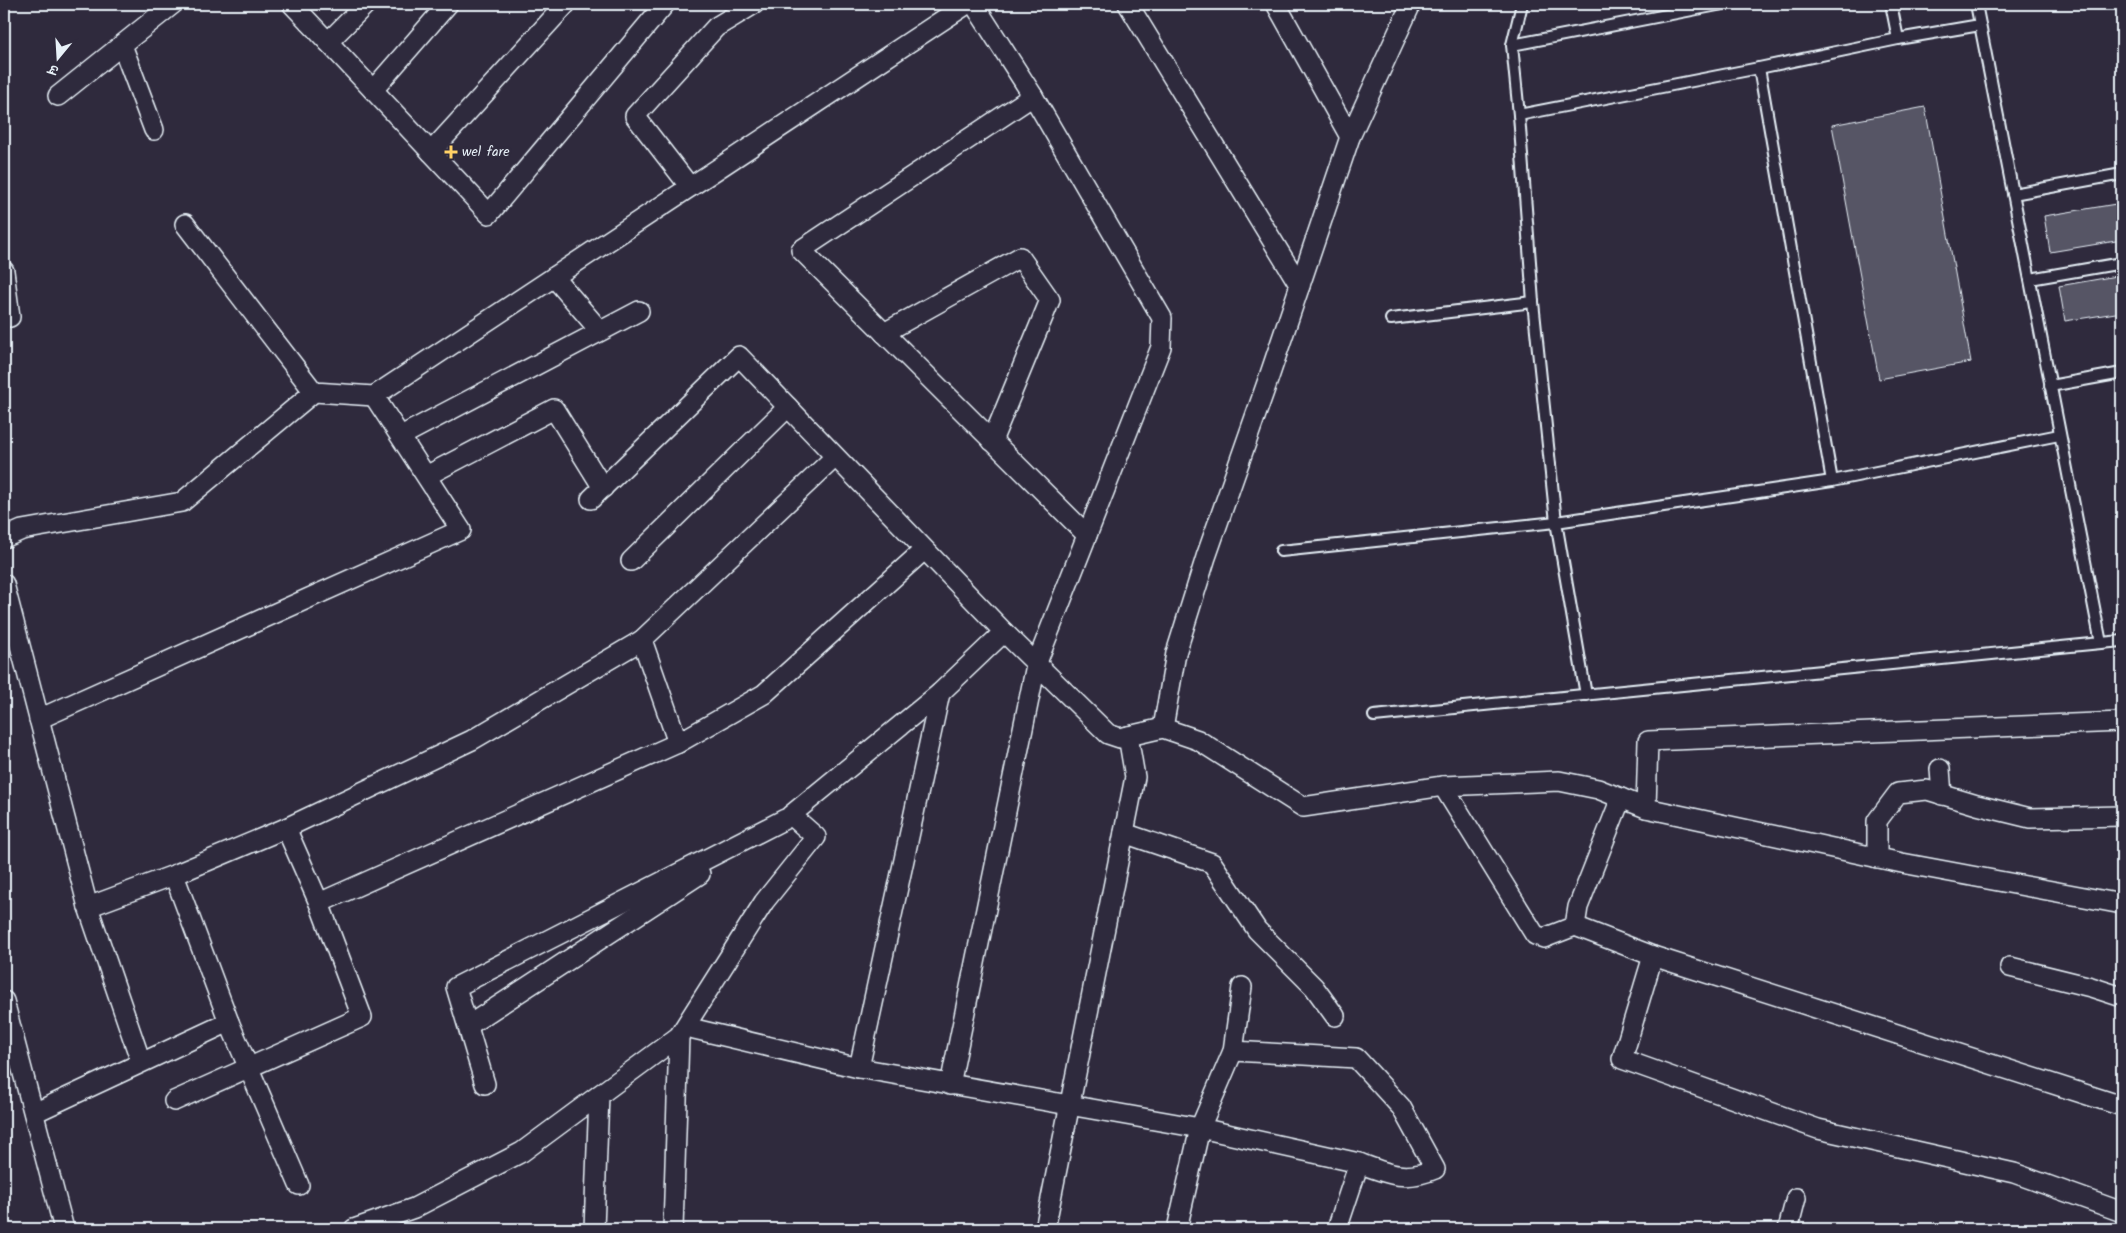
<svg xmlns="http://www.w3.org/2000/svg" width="2126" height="1233" viewBox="0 0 2126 1233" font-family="Kalam,'Playpen Sans Deva',sans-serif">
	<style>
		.building { fill: #575565; stroke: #e8f1f8 }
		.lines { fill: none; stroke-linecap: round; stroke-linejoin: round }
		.service-casing { stroke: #e8f1f8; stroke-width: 14 }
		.minor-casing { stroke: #e8f1f8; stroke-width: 22 }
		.service { stroke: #2f2a3d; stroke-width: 10 }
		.minor { stroke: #2f2a3d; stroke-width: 19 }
		.poi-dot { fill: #ffd166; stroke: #2f2a3d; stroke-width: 2 }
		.labels { text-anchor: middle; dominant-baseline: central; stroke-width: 5; stroke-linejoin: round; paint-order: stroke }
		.poi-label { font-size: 14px; fill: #e8f1f8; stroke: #2f2a3d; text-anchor: start }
	</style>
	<rect width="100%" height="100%" fill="#2f2a3d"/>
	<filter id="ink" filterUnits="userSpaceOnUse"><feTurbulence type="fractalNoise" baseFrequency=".02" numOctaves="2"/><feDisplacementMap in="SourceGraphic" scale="10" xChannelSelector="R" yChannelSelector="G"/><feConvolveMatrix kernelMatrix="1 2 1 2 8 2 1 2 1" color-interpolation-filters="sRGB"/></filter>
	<g filter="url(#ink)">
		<g class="building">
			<path d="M1925 107 1971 362 1879 379 1832 125Z"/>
			<path d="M2122 203V240L2050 252 2044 216Z"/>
			<path d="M2122 275V312L2065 321 2059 286Z"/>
		</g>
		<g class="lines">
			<defs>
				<g id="service">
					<path d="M1522 4 1512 45 1519 115 1533 302 1556 522 1586 695"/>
					<path d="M1891 4 1898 39"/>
					<path d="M1512 45 1723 4"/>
					<path d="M1759 68 1832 481"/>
					<path d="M1519 115 1759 68 1898 39 1980 25"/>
					<path d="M2013 194 2122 174"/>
					<path d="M2030 279 2122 263"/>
					<path d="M1391 319 1533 302"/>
					<path d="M2050 386 2122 373"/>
					<path d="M1281 551 1556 522 1832 481 2059 435"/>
					<path d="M2101 643 2122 641"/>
					<path d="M1374 716 2101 643 1976 4"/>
				</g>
				<g id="minor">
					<path d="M292 4 328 42 366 4"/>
					<path d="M1128 4 1300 286"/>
					<path d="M1276 4 1350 137"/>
					<path d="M328 42 489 214 665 4"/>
					<path d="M122 45 154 130"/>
					<path d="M373 90 448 4"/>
					<path d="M58 96 173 4"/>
					<path d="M1033 96 801 250 1087 535"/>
					<path d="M431 152 566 4"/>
					<path d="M690 187 635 116 716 27 754 4"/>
					<path d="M185 224 314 392 374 396"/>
					<path d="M4 271 10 317"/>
					<path d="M554 277 600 331"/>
					<path d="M884 333 1020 257 1050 300 992 441"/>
					<path d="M401 436 639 311"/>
					<path d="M428 475 554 409 603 488"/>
					<path d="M591 499 739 356 1004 632 1108 734 1120 738 1163 728 1198 740 1303 807 1443 786 1559 781 1598 789 1646 808 1902 863 2122 904"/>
					<path d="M4 538 22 530 182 502 314 392"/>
					<path d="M631 561 788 407"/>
					<path d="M4 584 88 907 141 1062"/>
					<path d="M39 719 461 530 374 396 967 4"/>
					<path d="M1163 728 1176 653 1206 557 1268 380 1350 137 1411 4"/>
					<path d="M678 743 642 640 835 457"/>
					<path d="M1940 769 1942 795"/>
					<path d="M1443 786 1535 935 1544 938 1575 926 1653 956 2122 1106"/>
					<path d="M1646 808 1648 741 2122 722"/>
					<path d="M1124 833 1212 863 1257 930 1314 987 1335 1016"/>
					<path d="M1877 858V821L1898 793 1927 790 1977 805 2030 818 2122 816"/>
					<path d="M174 875 229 1022 299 1185"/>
					<path d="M319 903 678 743 764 694 924 550"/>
					<path d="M88 907 174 875 286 828 472 740 642 640"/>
					<path d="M1575 926 1578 907 1621 798"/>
					<path d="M1653 956 1622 1059 1818 1129 2014 1173 2122 1212"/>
					<path d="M2010 967 2091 987 2122 997"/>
					<path d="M4 1001 64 1229"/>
					<path d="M469 1025 700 874"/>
					<path d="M686 1027 859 1068 1200 1128 1359 1163 1337 1229"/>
					<path d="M1233 1051 1356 1058 1401 1107 1435 1169C1405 1182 1388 1174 1359 1163"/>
					<path d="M859 1068 940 693"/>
					<path d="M485 1084 456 987 785 819"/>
					<path d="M950 1085 1036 665 1161 347 1162 318 1033 96 974 4"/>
					<path d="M174 1101 362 1017 319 903 286 828"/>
					<path d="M34 1113 229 1022"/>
					<path d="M354 1229 414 1208 522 1152 679 1036 764 902 816 837 791 815 940 693 1004 632"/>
					<path d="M594 1229 599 1095"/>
					<path d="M673 1229 679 1036"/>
					<path d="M1045 1229 1135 777 1128 736"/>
					<path d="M1177 1229 1200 1128 1233 1051 1242 987"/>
					<path d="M1788 1229 1796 1198"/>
				</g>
			</defs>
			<use href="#service" class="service-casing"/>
			<use href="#minor" class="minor-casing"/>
			<use href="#service" class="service"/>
			<use href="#minor" class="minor"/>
		</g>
	</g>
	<path class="poi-dot" d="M448.5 144.5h5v5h5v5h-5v5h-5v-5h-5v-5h5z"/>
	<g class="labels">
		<g class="poi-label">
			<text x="462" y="152">wel fare</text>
		</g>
	</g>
	<rect width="2126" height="1233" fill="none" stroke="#2f2a3d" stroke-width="20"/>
	<rect x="10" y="10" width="2106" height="1213" fill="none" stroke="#e8f1f8" stroke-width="2" filter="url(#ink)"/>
	<g transform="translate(58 58) rotate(198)" stroke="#2f2a3d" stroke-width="4" paint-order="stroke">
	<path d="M0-4L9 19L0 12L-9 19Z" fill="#e8f1f8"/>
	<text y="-8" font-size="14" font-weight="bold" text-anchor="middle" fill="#e8f1f8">उ</text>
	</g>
</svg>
